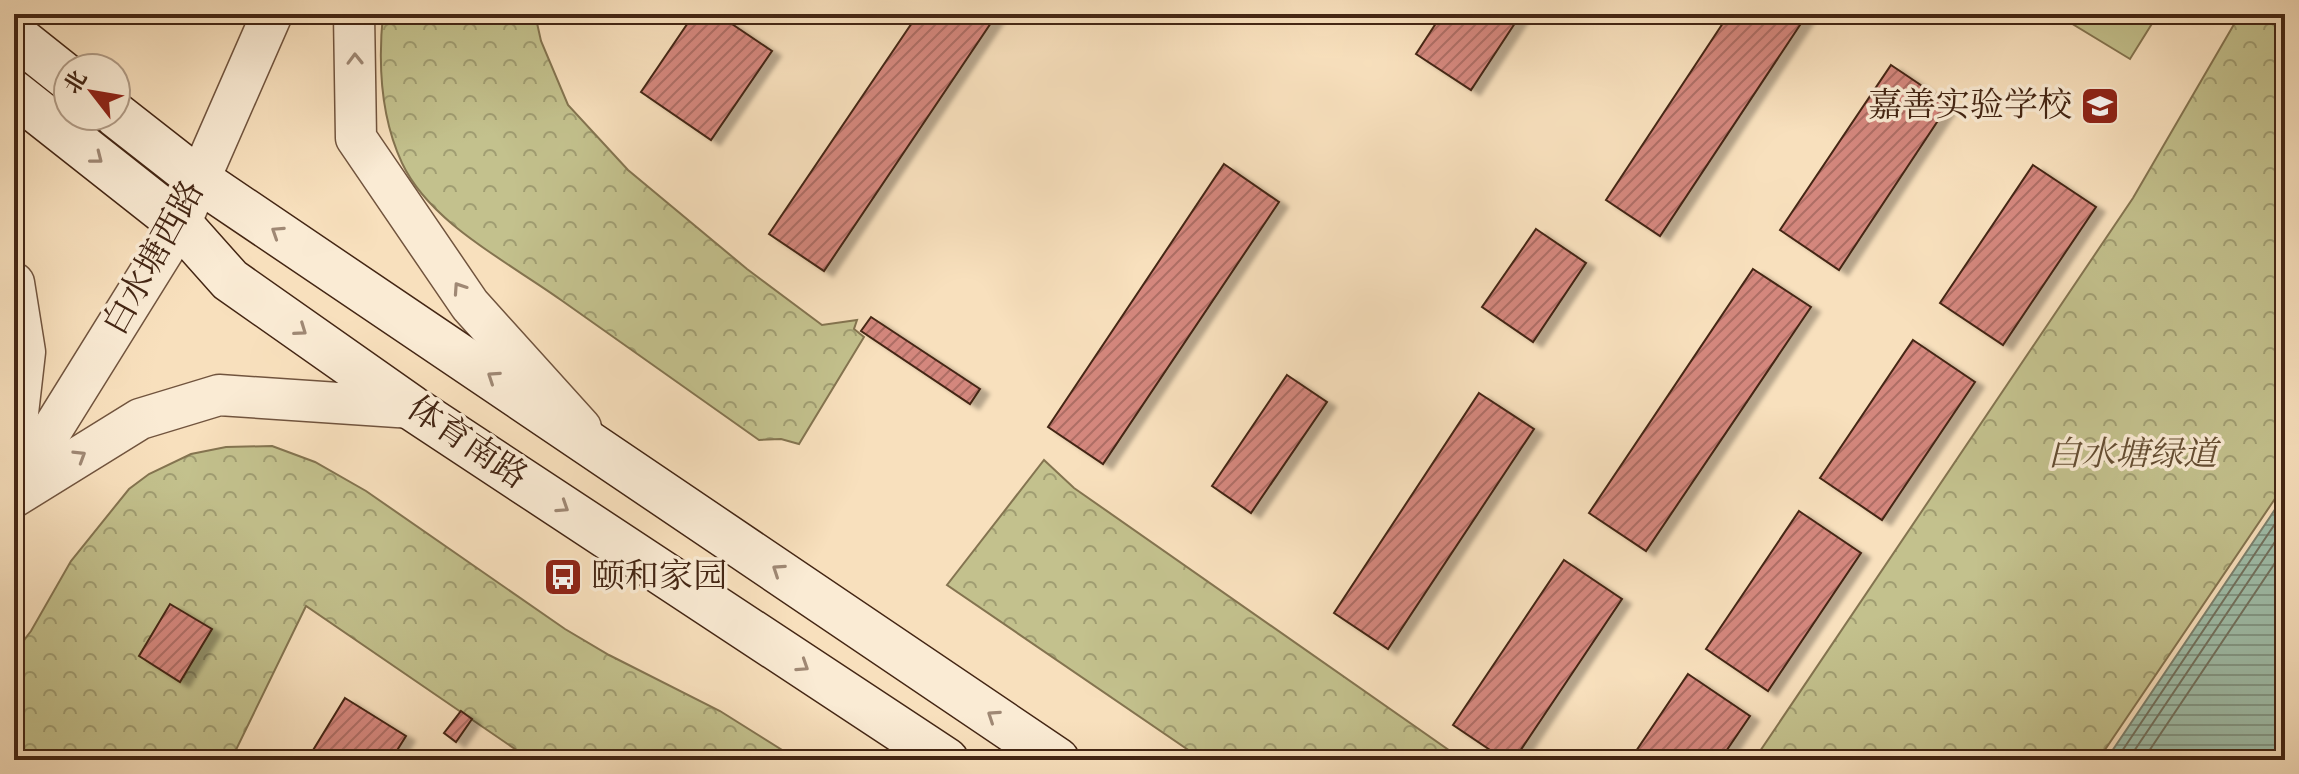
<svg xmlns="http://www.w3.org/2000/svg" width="2299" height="774" viewBox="0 0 2299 774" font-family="'IM FELL DW Pica','Noto Serif SC',serif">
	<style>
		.grass { fill: #c3c18d; stroke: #847450; stroke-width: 2 }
		.park { fill: url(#park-crowns); stroke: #847450; stroke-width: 2 }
		.water { fill: url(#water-rules); stroke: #7b816e; stroke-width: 2 }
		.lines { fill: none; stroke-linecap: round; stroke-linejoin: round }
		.shore { stroke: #72725f; stroke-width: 2 }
		.building { fill: url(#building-hatch); stroke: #442614; stroke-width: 2; filter: url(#shadow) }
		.tertiary-casing { stroke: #71543e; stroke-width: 43 }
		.secondary-casing { stroke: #442614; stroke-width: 47 }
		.tertiary { stroke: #faebd4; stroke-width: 40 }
		.secondary { stroke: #faebd4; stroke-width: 44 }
		.oneway { stroke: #9f8874 }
		.labels { text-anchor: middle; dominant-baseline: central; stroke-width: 7; stroke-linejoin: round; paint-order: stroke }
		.poi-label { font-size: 34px; fill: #442614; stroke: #faebd4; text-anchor: end }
		.street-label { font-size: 34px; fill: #442614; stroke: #faebd4 }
		.park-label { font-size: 34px; font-style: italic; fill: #644d32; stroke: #faebd4 }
	</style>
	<defs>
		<pattern id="park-crowns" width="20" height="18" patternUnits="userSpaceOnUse" patternTransform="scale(2)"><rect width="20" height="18" fill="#c3c18d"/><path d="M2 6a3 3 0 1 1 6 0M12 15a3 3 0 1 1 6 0" fill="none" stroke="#a09d72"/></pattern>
		<pattern id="water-rules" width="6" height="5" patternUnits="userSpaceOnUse" patternTransform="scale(2)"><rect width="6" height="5" fill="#9fbeaa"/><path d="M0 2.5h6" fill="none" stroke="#839a89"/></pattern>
		<pattern id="building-hatch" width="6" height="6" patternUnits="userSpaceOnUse" patternTransform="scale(2)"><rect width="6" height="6" fill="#d4877d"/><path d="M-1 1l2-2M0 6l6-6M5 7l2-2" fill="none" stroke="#ae6e65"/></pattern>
		<filter id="shadow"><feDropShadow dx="9" dy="5" stdDeviation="2" flood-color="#0004"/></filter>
	</defs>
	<rect width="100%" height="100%" fill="#f8e0bd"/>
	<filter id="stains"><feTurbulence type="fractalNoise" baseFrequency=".0025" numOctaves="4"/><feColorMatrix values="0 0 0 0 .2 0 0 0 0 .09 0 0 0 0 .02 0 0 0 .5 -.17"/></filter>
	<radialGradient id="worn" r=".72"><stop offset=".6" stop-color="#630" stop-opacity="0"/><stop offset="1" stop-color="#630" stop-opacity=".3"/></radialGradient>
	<path class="grass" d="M2056 14H2158L2130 59Z"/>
	<g class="park">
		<path d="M383 14H535L541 41 568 105 628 170 747 269 822 325 857 320 854 329 864 337 799 444 781 439 759 440C693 393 627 346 561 300 508 262 430 223 402 163 380 116 378 64 383 14Z"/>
		<path d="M2240 14H2285V484L2098 760H1754L2133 198Z"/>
		<path d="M272 446 315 462 366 491 565 629 609 655 720 711 798 760H531L306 606 231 760H14V653L31 631 71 561 129 489 149 474 191 454 226 447Z"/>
		<path d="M1044 460 1074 488 1463 760H1203L947 585Z"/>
	</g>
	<path class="water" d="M2285 494V760H2106L2270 517Z"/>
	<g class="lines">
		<g class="shore">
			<path d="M2116 760 2285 509"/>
			<path d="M2128 760 2285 527"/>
			<path d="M2143 760 2285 548"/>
		</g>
	</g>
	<g class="building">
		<path d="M694 14H717L772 51 711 140 641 92Z"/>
		<path d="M918 14H997L824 271 769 234Z"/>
		<path d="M1442 14H1521L1471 90 1416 54Z"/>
		<path d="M1729 14 1806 16 1660 236 1606 200Z"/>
		<path d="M1891 65 1949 104 1839 270 1780 230Z"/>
		<path d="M1224 164 1279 202 1103 464 1048 427Z"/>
		<path d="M2033 165 2096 207 2003 345 1940 303Z"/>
		<path d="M1536 229 1586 263 1533 342 1482 307Z"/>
		<path d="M1753 269 1811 307 1646 551 1589 513Z"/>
		<path d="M871 317 980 389 970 404 861 331Z"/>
		<path d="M1913 340 1975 382 1882 520 1820 478Z"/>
		<path d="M1287 375 1327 402 1251 513 1212 486Z"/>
		<path d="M1479 393 1534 429 1388 649 1334 613Z"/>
		<path d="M1799 511 1861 553 1768 691 1706 649Z"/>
		<path d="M1564 560 1622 599 1514 760H1505L1453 725Z"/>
		<path d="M170 604 212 629 180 682 139 656Z"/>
		<path d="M1688 674 1750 716 1720 760H1630Z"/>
		<path d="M345 698 406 736 391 760H307Z"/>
		<path d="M461 711 472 719 456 742 444 733Z"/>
	</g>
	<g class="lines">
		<defs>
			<g id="tertiary">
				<path d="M354 14 356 138 470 305 581 428"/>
				<path d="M14 283 25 352 14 448"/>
				<path d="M14 491 180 224 272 14"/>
				<path d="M14 497 140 419 219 395 412 408"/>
			</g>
			<g id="secondary">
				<path d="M14 35 68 78"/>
				<path d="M14 93 180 224 230 280 412 408 946 760"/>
				<path d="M116 115 199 180 1057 760"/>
			</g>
		</defs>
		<use href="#tertiary" class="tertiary-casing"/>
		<use href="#secondary" class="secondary-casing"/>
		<use href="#tertiary" class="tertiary"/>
		<use href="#secondary" class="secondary"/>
	</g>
	<defs><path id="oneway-chevron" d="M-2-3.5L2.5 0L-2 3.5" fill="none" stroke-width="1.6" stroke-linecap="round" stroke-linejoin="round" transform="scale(2)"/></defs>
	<g class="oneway">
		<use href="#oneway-chevron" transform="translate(355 59) rotate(-91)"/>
		<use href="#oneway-chevron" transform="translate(97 158) rotate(38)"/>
		<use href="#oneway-chevron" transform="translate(277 232) rotate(-147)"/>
		<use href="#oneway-chevron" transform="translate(459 288) rotate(-124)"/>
		<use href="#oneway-chevron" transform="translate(301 330) rotate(35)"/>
		<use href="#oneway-chevron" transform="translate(493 377) rotate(-146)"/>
		<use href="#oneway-chevron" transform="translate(80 456) rotate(-32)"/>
		<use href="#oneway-chevron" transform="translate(563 507) rotate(33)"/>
		<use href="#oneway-chevron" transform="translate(778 570) rotate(-146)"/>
		<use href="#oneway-chevron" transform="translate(803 666) rotate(33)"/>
		<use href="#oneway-chevron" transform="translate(993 716) rotate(-146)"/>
	</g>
	<defs>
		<symbol id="school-square" viewBox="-11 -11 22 22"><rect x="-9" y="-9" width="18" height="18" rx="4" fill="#8f2418" stroke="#faebd4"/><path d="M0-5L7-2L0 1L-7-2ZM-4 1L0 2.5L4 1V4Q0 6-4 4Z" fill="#fff"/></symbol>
		<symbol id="bus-square" viewBox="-11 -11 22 22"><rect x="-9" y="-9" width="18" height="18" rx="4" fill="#8f2418" stroke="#faebd4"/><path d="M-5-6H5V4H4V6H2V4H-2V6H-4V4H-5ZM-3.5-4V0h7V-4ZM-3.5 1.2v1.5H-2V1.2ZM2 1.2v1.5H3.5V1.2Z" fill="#fff"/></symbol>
	</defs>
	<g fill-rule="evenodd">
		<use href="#school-square" x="2078" y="84" width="44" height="44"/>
		<use href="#bus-square" x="541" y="555" width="44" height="44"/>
	</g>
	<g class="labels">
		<g class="poi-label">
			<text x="2072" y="106">嘉善实验学校</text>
			<text x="591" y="577" text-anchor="start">颐和家园</text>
		</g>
		<g class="street-label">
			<text transform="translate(154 258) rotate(-61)">白水塘西路</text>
			<text transform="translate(467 443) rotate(34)">体育南路</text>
		</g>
		<g class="park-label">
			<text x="2132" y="455">白水塘绿道</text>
		</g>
	</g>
	<rect width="2299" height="774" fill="none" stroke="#f8e0bd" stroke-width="48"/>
	<rect x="16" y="16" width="2267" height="742" fill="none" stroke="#442614" stroke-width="4"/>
	<rect x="24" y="24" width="2251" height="726" fill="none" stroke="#442614" stroke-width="2"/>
	<g transform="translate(92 92) rotate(301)"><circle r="38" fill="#faebd4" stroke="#b19c87" stroke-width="2"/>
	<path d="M0-6L14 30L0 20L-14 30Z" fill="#8f2418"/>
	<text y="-12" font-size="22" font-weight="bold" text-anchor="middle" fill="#442614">北</text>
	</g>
	<rect width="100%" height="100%" filter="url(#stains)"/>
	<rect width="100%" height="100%" fill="url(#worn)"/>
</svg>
